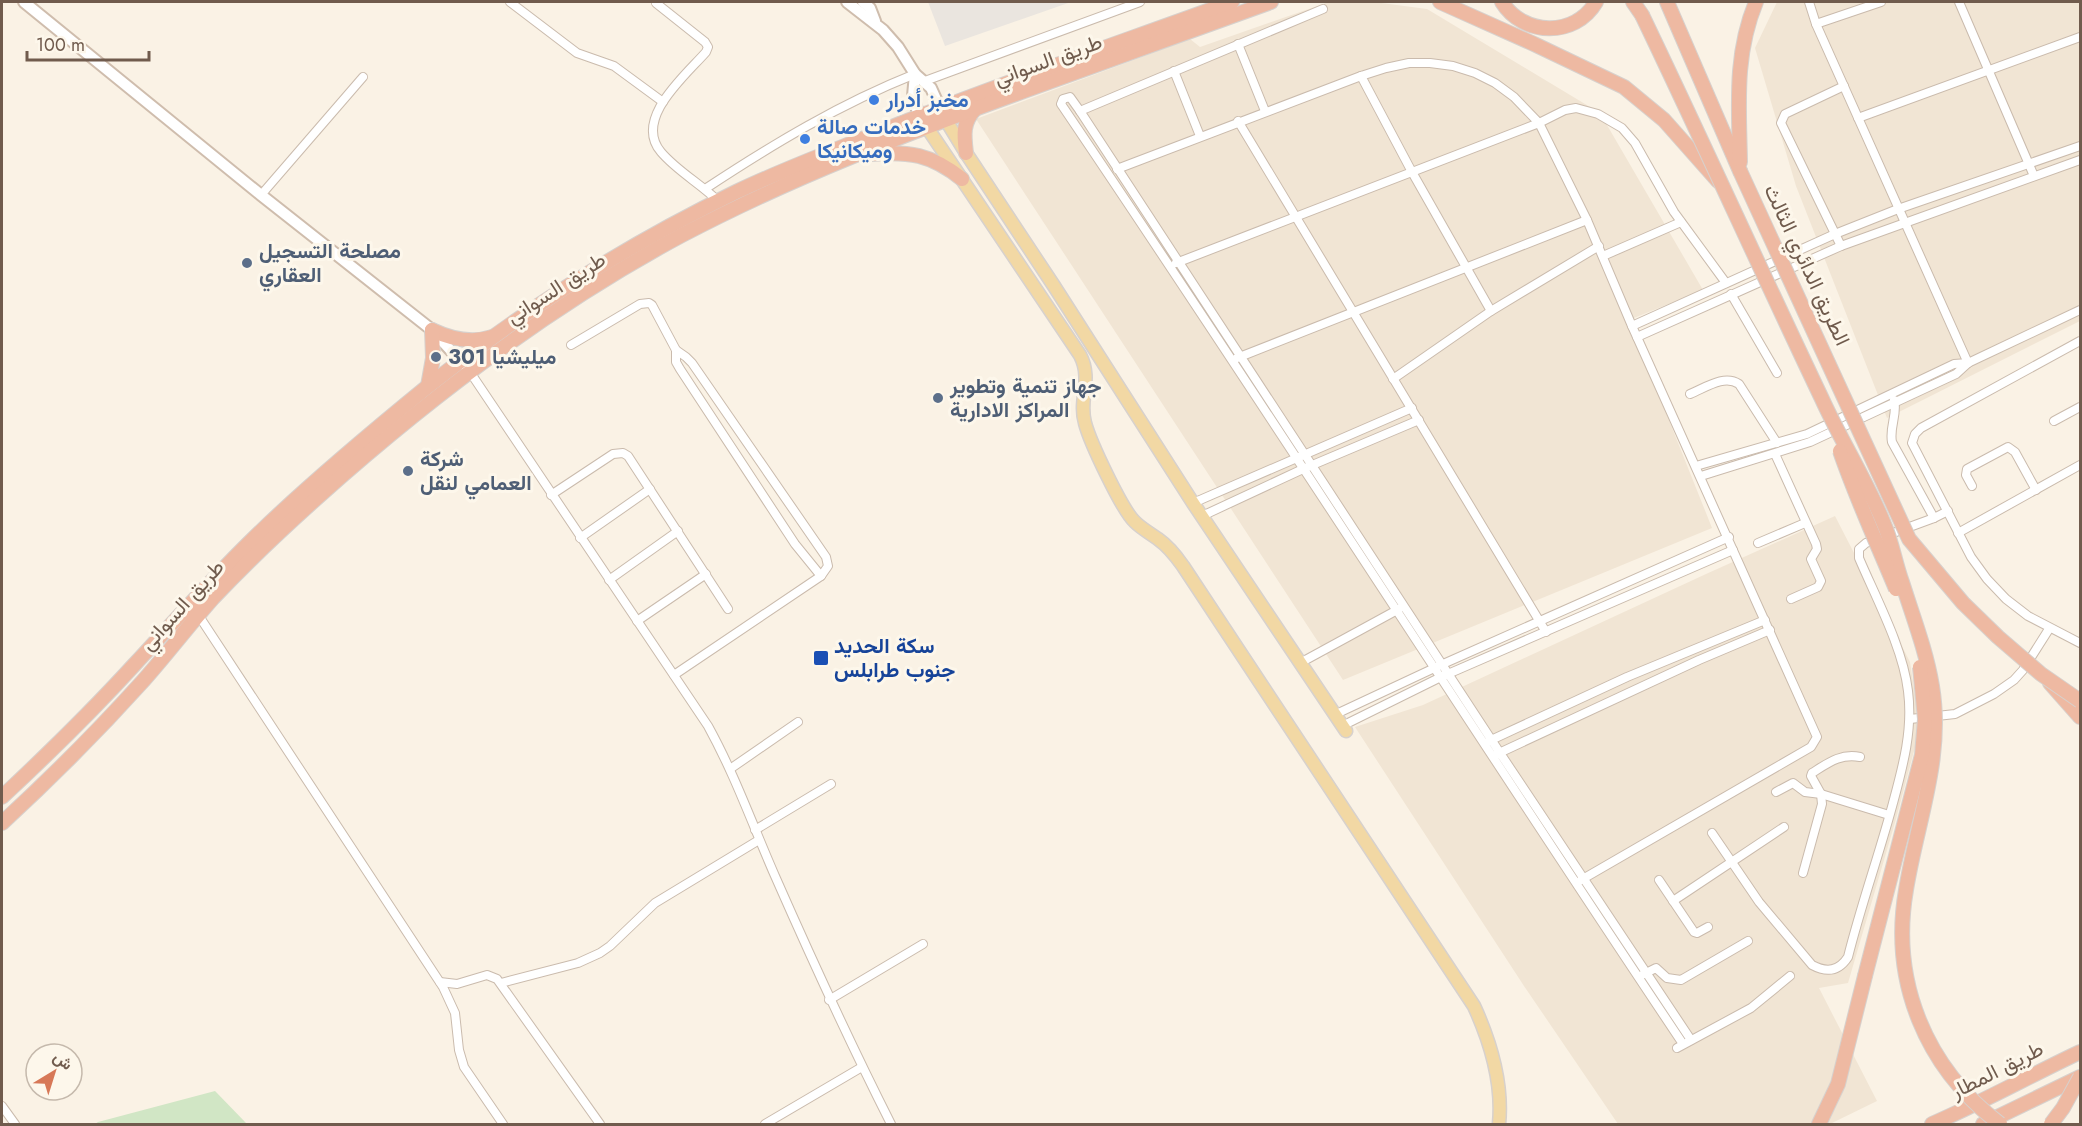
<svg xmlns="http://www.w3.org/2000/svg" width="2082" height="1126" viewBox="0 0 2082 1126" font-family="Jost,Vazirmatn,sans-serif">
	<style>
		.residential { fill: #f1e5d4 }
		.industrial { fill: #eae5df }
		.green { fill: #d1e6c5 }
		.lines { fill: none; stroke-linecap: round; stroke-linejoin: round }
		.street-casing { stroke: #cabbad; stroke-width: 10 }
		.secondary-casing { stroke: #cfbdad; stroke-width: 14 }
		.primary-casing { stroke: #d7d1cd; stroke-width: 15 }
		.highway-casing { stroke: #d7d1cd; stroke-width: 16 }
		.street { stroke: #fff; stroke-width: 8 }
		.secondary { stroke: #fff; stroke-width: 10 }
		.primary { stroke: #f2d8a4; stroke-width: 12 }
		.highway { stroke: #eeb9a2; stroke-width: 14 }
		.highway-bridge-casing { stroke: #d7d1cd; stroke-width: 16; stroke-linecap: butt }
		.highway-bridge { stroke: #eeb9a2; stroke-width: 14 }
		.shop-dot { fill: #3f7fe0; stroke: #fdf7eb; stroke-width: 2 }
		.service-dot { fill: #5c6f8a; stroke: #fdf7eb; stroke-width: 2 }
		.transit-dot { fill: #1a4fb4; stroke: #fdf7eb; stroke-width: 2 }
		.labels { text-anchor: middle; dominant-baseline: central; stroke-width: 6; stroke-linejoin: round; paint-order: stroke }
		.street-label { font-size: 21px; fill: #705b4d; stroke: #fdf7eb }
		.shop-label { font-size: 21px; font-weight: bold; fill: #366cbe; stroke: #fdf7eb; text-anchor: start }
		.service-label { font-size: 21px; font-weight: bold; fill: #4e5e75; stroke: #fdf7eb; text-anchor: start }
		.transit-label { font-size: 21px; font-weight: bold; fill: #164399; stroke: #fdf7eb; text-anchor: start }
	</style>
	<rect width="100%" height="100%" fill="#faf2e5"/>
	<g class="residential">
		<path d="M1349 2H1374L1427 9 1600 113 1703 290 1629 320 1712 528 1343 680 976 119 1190 39 1200 47 1326 3Z"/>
		<path d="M1777 2H2080V321L1887 418 1796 186 1755 48Z"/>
		<path d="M1835 516 1910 662 1916 702 1918 736 1896 819 1848 983 1819 988 1877 1101 1830 1124H1618L1524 986 1355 727 1423 705 1706 574Z"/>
	</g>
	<path class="industrial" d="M928 2H1071L945 46Z"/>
	<path class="green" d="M215 1091 247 1124H95L98 1122Z"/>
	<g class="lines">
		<defs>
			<g id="street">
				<path d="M510 2 577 53 614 66 663 102"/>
				<path d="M1809 2 1816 24 1968 363"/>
				<path d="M1959 2 2034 176"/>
				<path d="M656 3 705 42 708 47 706 52C685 76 633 119 661 152 677 171 701 184 718 201"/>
				<path d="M1816 24 1881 2"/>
				<path d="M1238 44 1265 111"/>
				<path d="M1174 71 1200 136"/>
				<path d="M1361 76 1412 172 1491 311"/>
				<path d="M925 81 1140 2"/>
				<path d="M1080 111 1323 9"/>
				<path d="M1858 118 2080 37"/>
				<path d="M1238 121 1546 632"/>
				<path d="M1117 169 1361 76 1386 68 1409 63H1430L1453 66 1475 73 1495 83 1514 97 1539 123 1587 220 1632 326 1817 737 1811 747 1581 880"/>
				<path d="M705 189C773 144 840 104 915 74"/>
				<path d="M261 195 363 77"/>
				<path d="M1841 246 1781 123 1785 114 1844 86"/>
				<path d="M1603 256 1681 222"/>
				<path d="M1176 263 1539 123 1565 110 1576 108 1598 114 1622 128 1635 143 1674 212 1726 283"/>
				<path d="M1731 294 1777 373"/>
				<path d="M1632 326 1835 234 1898 209 2080 146"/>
				<path d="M1637 337 1841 246 2080 160"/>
				<path d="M2080 341 1921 428 1915 434 1912 443 1971 557 1987 579 2006 599 2028 616 2080 643"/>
				<path d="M571 345 640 304 649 303 652 305 676 350V362L680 369 795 544 821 576"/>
				<path d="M1237 358 1587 220"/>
				<path d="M470 372 708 726C735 775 753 826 775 876 812 960 850 1043 891 1124"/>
				<path d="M1393 379 1491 311 1599 246"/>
				<path d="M1690 394C1705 388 1724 374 1739 384L1777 443"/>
				<path d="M1894 400C1898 414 1889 427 1892 442L1934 518"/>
				<path d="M2054 421 2080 407"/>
				<path d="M1775 454 1816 544 1817 549 1811 559 1821 581 1818 587 1791 599"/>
				<path d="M1696 466 1807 434 1954 364 1968 363"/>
				<path d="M1701 476 1810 442 1956 374 1968 363 2080 310"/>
				<path d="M1972 486 1966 475 1967 469 2008 447 2015 452 2036 490"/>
				<path d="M551 495 613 454 623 453 628 456 728 609"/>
				<path d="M1193 503 1412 408"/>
				<path d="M1202 516 1303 469 1419 420"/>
				<path d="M1958 533 2080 465"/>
				<path d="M580 538 650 489"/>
				<path d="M1758 543 1805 523"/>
				<path d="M609 580 678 531"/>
				<path d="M199 616 443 987 455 1013 459 1050 464 1067 503 1124"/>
				<path d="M637 621 706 574"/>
				<path d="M1300 663 1399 609"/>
				<path d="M674 675 821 576 828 566 826 557 692 363 686 357 676 350"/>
				<path d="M1334 715 1443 664 1729 537"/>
				<path d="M1910 719 1955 714 1994 694 2014 680 2023 670 2049 629"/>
				<path d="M1342 726 1441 677 1733 550"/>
				<path d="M1489 741 1627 677 1765 620"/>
				<path d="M1497 754 1699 660 1770 630"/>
				<path d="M730 769 798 722"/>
				<path d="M1776 792 1793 783 1805 792 1821 794 1889 815"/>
				<path d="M755 830 831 784"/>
				<path d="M1712 833 1759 902 1812 965C1827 973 1839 971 1848 957 1861 905 1879 855 1893 803 1903 766 1913 730 1908 691 1903 648 1876 598 1859 558V549L1866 543 1934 518 1948 511"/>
				<path d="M1803 873 1822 804 1821 794 1811 776 1812 773C1828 763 1841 753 1860 757"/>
				<path d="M1659 880 1694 932 1697 933 1708 927"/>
				<path d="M1673 901 1784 827"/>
				<path d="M1642 975 1656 968 1667 978 1681 980 1748 941"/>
				<path d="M440 982 457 984 487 975 497 979 600 1124"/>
				<path d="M501 983 578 963 600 953 610 946 655 903 759 840"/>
				<path d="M829 1000 923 944"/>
				<path d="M1683 1044C1474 732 1272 416 1061 104L1063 99 1070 97 1080 111 1500 753 1691 1040"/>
				<path d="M1677 1048 1751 1008 1790 976"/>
				<path d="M2 1106 15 1124"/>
				<path d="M765 1124 862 1067"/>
			</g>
			<g id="secondary">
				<path d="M24 2 261 195 432 330 464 365"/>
				<path d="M847 2 883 30 898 47 915 74 931 88 940 108"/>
				<path d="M863 2 870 8 875 21"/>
				<path d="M915 74 913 96 919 116"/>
			</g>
			<g id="primary">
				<path d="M941 112 966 153 1054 286 1193 503 1346 731"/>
				<path d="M922 120 1080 355C1093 380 1078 399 1085 423 1090 442 1122 510 1135 522 1142 529 1150 533 1158 539 1168 546 1176 556 1183 566L1474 1006C1491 1043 1503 1083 1499 1124"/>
			</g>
			<g id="highway">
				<path d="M1440 2 1534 44 1624 87 1664 120 1718 181"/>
				<path d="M1502 2C1523 36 1575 38 1596 2"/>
				<path d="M1633 2 1642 15"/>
				<path d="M1667 2 1740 171"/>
				<path d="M966 153C964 136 962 123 975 109"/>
				<path d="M870 154C909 151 931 154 962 179"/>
				<path d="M1740 162C1739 106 1734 55 1756 2"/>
				<path d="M432 330C451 339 471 344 492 337"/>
				<path d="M428 386 433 358 432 330"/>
				<path d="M2050 683 2080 717"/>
				<path d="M2 797C47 755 92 711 134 665 173 623 211 580 252 540 307 486 367 436 427 387 521 312 627 245 736 192 790 166 847 146 902 123 1011 80 1122 42 1232 2"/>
				<path d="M2 823C51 778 98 731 143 681 167 654 189 625 213 598 247 562 282 529 319 496 430 397 551 305 682 235 792 177 908 133 1024 91 1107 61 1189 31 1271 2"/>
				<path d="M1819 1124 1838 1084 1865 976"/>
				<path d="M1932 1124C1983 1102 2031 1075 2080 1052"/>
				<path d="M1983 1124 2080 1077"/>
			</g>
		</defs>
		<use href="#street" class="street-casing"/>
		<use href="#secondary" class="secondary-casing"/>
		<use href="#primary" class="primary-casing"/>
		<use href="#highway" class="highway-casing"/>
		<use href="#street" class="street"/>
		<use href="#secondary" class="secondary"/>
		<use href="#primary" class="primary"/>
		<use href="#highway" class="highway"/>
		<defs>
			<g id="highway-bridge">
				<path d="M1642 15C1703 142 1761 271 1822 399 1841 441 1867 481 1884 524 1892 542 1895 563 1902 582 1913 617 1926 650 1932 686 1944 758 1917 821 1906 890 1890 982 1926 1068 2000 1124"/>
				<path d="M1740 171 1909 539 1963 603 1998 637 2041 674 2080 701"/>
				<path d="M1840 451C1856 498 1877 543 1896 589"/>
				<path d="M1865 976 1922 755 1925 719 1920 667"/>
				<path d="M2051 1124 2063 1108 2080 1077"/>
			</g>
		</defs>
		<use href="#highway-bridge" class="highway-bridge-casing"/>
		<use href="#highway-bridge" class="highway-bridge"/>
	</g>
	<g class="shop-dot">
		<circle cx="874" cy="100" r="6"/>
		<circle cx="805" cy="139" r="6"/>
	</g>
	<g class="service-dot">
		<circle cx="247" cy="263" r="6"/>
		<circle cx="436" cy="357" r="6"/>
		<circle cx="938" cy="398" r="6"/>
		<circle cx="408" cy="471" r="6"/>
	</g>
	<rect class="transit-dot" x="813" y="650" width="16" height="16" rx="3"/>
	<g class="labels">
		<g class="street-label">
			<text transform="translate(1048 60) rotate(-20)">طريق السواني</text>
			<text transform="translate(1807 265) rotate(65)">الطريق الدائري الثالث</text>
			<text transform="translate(556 288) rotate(-33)">طريق السواني</text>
			<text transform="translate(182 605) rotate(-48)">طريق السواني</text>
			<text transform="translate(1997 1070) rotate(-27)">طريق المطار</text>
		</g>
		<g class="shop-label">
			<text x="886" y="100">مخبز أدرار</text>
			<text x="817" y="127">خدمات صالة<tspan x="817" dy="24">وميكانيكا</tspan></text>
		</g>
		<g class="service-label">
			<text x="259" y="251">مصلحة التسجيل<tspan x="259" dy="24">العقاري</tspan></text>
			<text x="448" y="357">ميليشيا 301</text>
			<text x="950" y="386">جهاز تنمية وتطوير<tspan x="950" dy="24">المراكز الادارية</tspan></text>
			<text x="420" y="459">شركة<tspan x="420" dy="24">العمامي لنقل</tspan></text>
		</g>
		<g class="transit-label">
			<text x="834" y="646">سكة الحديد<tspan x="834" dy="24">جنوب طرابلس</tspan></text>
		</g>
	</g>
	<rect width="2082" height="1126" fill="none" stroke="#705b4d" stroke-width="6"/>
	<g transform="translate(54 1072) rotate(38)"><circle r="28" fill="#fdf7eb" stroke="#c5b9ac" stroke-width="1.5"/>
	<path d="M0-4.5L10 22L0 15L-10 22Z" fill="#d77857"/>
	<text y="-9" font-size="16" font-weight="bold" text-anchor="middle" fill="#705b4d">ش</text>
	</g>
	<path d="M27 51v9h122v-9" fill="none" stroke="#705b4d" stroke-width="3"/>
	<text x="36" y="51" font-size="18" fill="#705b4d" stroke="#fdf7eb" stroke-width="4.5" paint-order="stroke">100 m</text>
</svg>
